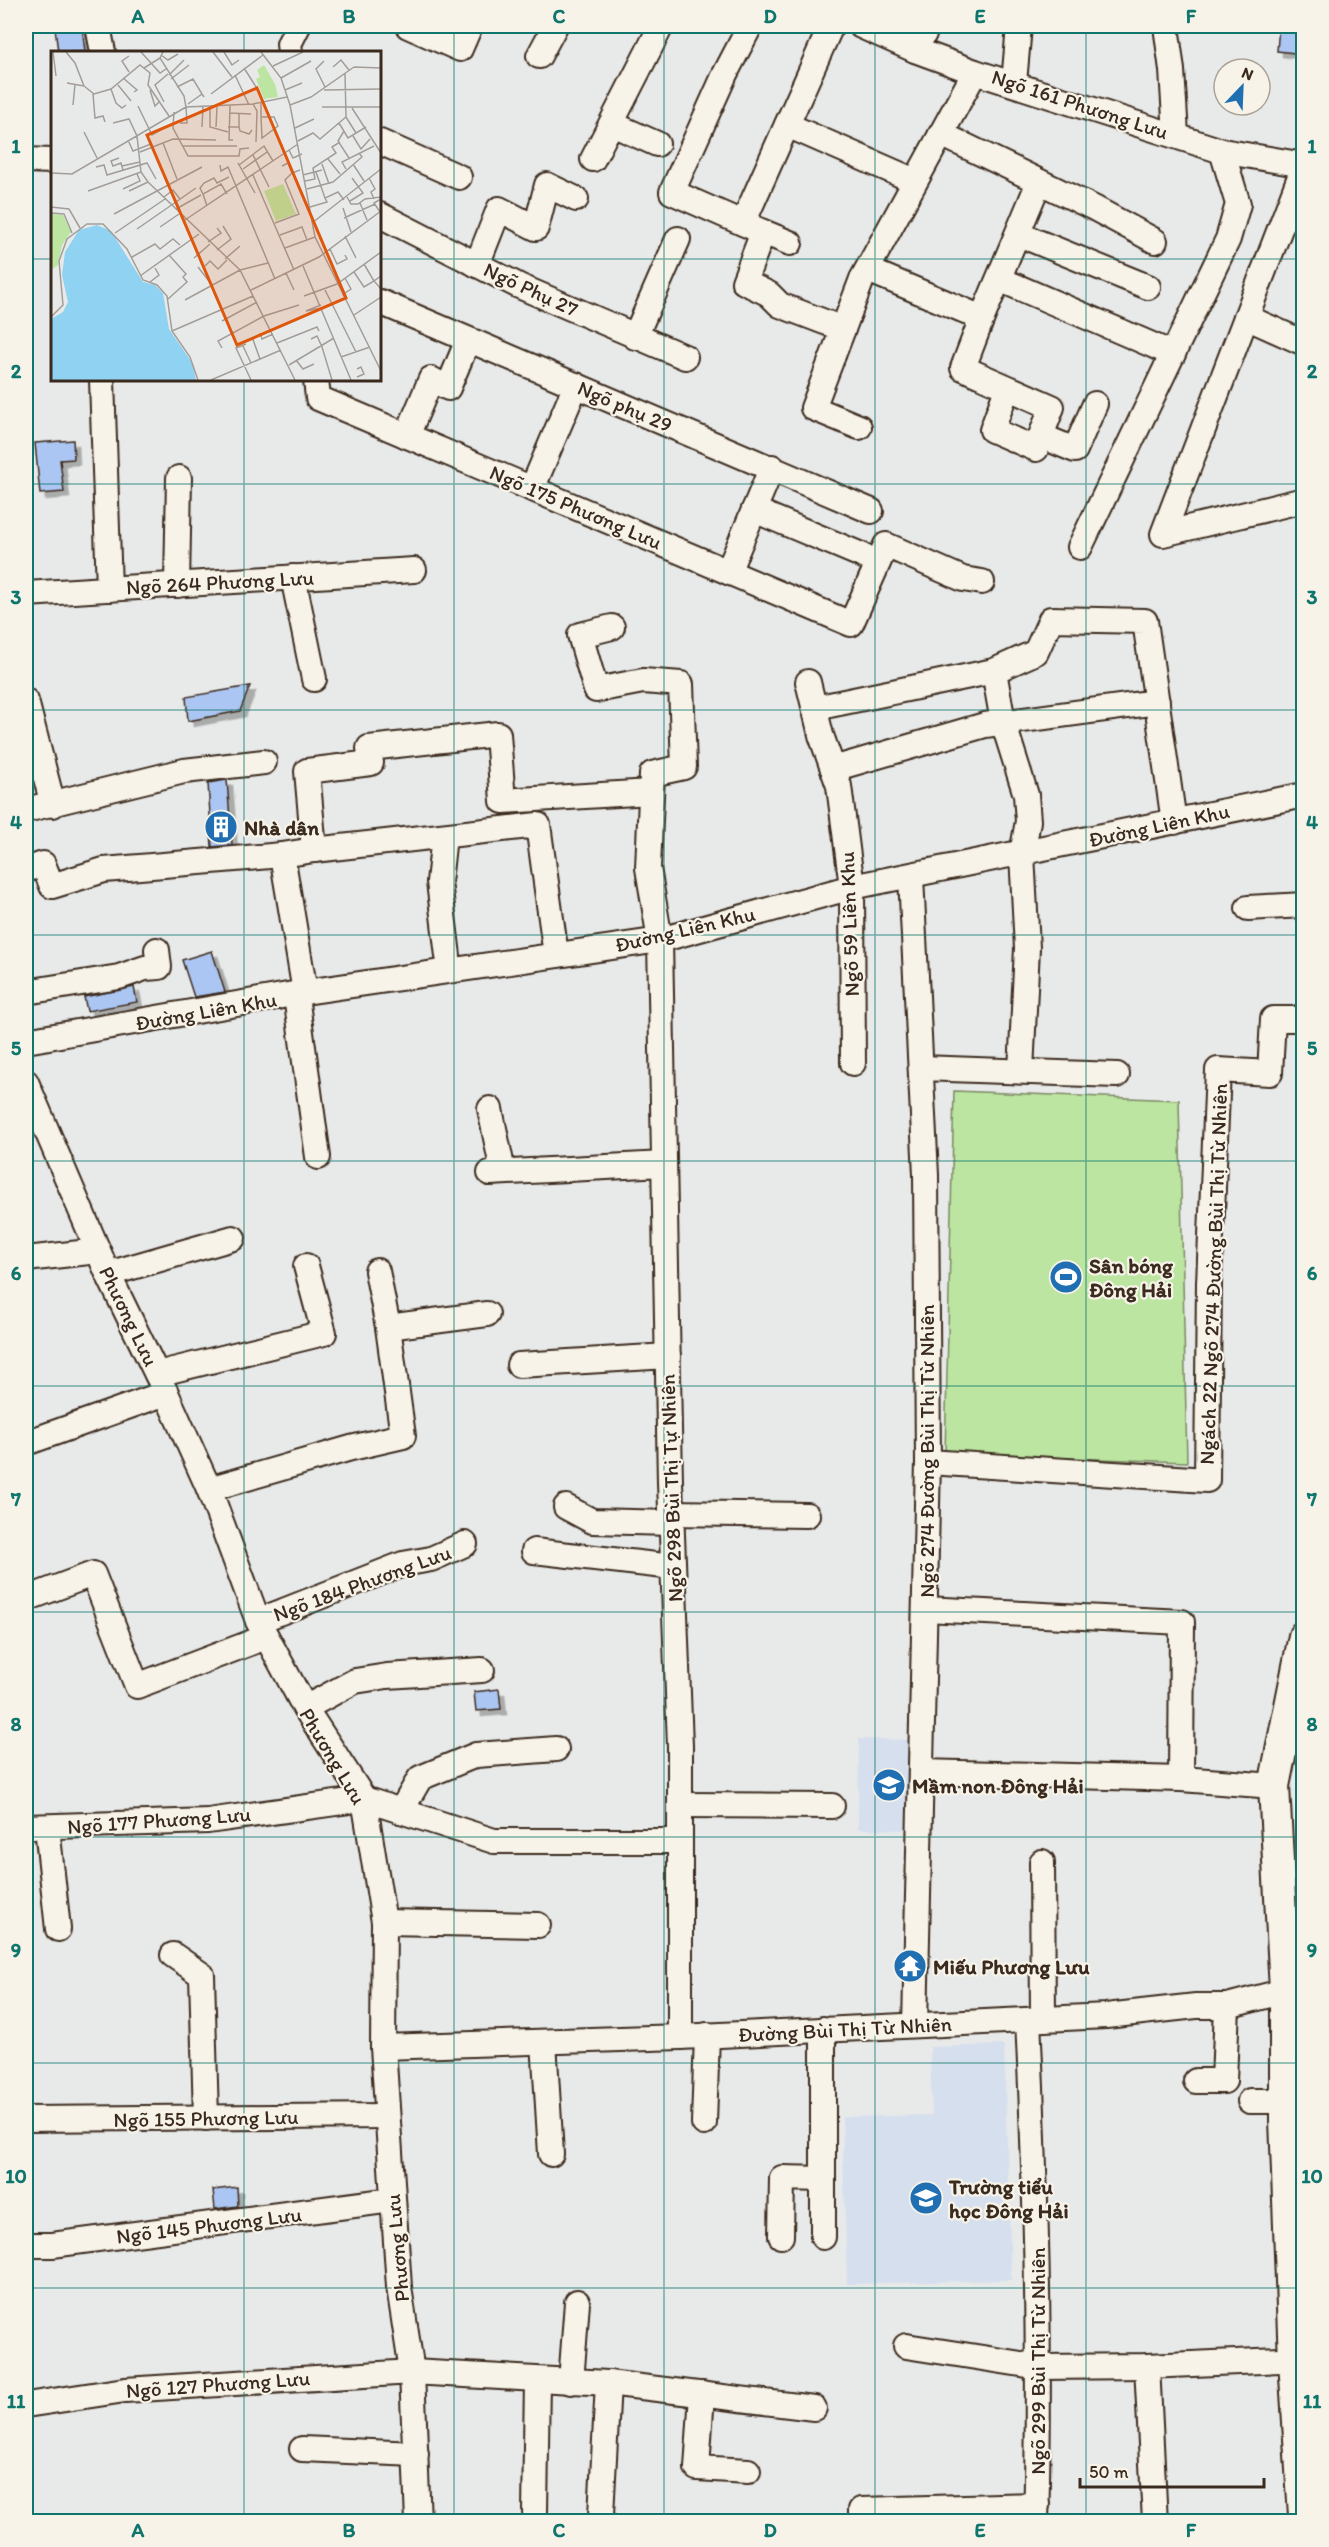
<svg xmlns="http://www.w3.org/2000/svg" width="1329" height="2547" viewBox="0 0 1329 2547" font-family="Itim,sans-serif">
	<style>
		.built { fill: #d6dfed }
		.green { fill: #bbe5a1; stroke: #7b8860; stroke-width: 1.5 }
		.building { fill: #acc6f3; stroke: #3b2a1e; stroke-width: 1.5; filter: url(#shadow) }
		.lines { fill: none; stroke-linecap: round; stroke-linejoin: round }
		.minor-casing { stroke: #3b2a1e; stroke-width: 28 }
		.major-casing { stroke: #3b2a1e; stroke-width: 34 }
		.minor { stroke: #f7f3e8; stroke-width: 24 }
		.major { stroke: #f7f3e8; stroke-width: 30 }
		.grid { fill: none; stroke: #0f766e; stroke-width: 1.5; stroke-opacity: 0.55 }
		.labels { text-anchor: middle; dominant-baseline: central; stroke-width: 4.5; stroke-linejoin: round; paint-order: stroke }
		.street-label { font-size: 21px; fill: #3b2a1e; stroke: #f7f3e8 }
		.poi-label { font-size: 21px; font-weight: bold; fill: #3b2a1e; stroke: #f7f3e8; text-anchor: start }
		.inset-road { fill: none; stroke: #a39d98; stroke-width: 1.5 }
		.view { fill: #df570d; fill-opacity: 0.15; stroke: #df570d; stroke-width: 3 }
		.inset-edge { fill: none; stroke: #3b2a1e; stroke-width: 3 }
		.neatline { fill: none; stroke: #0f766e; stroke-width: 2 }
		.grid-label { font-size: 20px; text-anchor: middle; font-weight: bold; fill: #0f766e }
	</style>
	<defs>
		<filter id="shadow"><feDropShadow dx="5.5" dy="5.5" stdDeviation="0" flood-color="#0004"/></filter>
	</defs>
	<rect width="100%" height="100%" fill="#e8eaea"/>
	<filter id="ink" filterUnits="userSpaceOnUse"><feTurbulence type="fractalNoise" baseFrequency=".0167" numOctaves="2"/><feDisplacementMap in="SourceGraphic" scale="12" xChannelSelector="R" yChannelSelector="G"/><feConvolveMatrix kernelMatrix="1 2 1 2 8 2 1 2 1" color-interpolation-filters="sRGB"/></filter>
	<g filter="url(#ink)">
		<g class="built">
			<path d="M859 1739 918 1740V1830L858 1829Z"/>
			<path d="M1004 2045 1011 2280 847 2284 842 2117 932 2115 930 2047Z"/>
		</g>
		<path class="green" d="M954 1091 1179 1100 1187 1462 945 1454Z"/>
		<g class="building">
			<path d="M82 26 85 52H58L55 28Z"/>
			<path d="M1279 26H1304V54L1277 51Z"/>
			<path d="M73 440 74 459 60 460 64 492 40 494 35 443Z"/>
			<path d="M250 686 240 711 188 721 186 697Z"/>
			<path d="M227 780 232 845 212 847 208 783Z"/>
			<path d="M212 951 225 992 194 997 182 960Z"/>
			<path d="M134 987 137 1002 87 1011 84 997Z"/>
			<path d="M499 1689 501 1709 476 1711 474 1692Z"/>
			<path d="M237 2187 238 2206 215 2209 213 2190Z"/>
		</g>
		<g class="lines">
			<defs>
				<g id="minor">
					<path d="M98 26 103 52"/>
					<path d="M408 26 460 49 470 26"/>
					<path d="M750 26 725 74 672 192 763 232 744 282 769 294 780 305 843 329"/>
					<path d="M861 26 915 50 975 72 1222 151 1304 165"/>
					<path d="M1166 26 1172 70 1176 135"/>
					<path d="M915 50 928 26"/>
					<path d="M290 52 289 44 298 26"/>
					<path d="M539 56 555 26"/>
					<path d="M1014 83 1019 26"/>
					<path d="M612 124 657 144"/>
					<path d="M787 125 915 181"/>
					<path d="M941 134 1094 208 1155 241"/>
					<path d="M380 142 459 177"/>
					<path d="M593 159 661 26"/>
					<path d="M26 160 52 161"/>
					<path d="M1304 166 1163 534 1304 500"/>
					<path d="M380 215 519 286 685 357"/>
					<path d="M743 223 831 26"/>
					<path d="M763 232 790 243"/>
					<path d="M1018 234 1148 287"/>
					<path d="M477 265 499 209 536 228 547 185 576 199"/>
					<path d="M868 270 982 318 1039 182"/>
					<path d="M999 279 1173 354"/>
					<path d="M380 302 871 511"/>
					<path d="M1246 317 1304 343"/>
					<path d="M982 318 963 368 1052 407 1041 436 1075 450 1095 404"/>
					<path d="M635 337 678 239"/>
					<path d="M102 380 109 589"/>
					<path d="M316 380 318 398 851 624 886 545 963 579 982 582"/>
					<path d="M1007 389 992 430 1036 449 1041 436"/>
					<path d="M859 427 813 408 862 279 975 72"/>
					<path d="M407 436 431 379 448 388 468 340"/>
					<path d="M532 489 576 385"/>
					<path d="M754 510 878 562"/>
					<path d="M1080 547 1228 239 1238 204 1222 151"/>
					<path d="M728 572 772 467"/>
					<path d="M293 577 314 679"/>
					<path d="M177 585 179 478"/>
					<path d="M26 594 414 570"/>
					<path d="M612 627 580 635 596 690 643 681 681 684 684 767 652 774 648 868 660 940 670 1482 680 1746V2037"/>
					<path d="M994 671 1003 722 1026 795 1028 821 1022 854 1027 948 1021 1071"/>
					<path d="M808 682 821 735 839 786 852 887 853 1063"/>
					<path d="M26 701 53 805"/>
					<path d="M815 708 994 671 1036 652 1051 619 1145 621 1174 822"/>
					<path d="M833 769 985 725 1157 702"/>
					<path d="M26 810 184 771 264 762"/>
					<path d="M444 836 439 882 448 956"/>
					<path d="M314 850 307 771 371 763 369 748 498 734 503 801 651 792"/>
					<path d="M26 870 43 864 52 886 104 870 282 855"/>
					<path d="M911 877 926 1175 928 1462 915 2025"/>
					<path d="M1248 908 1304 905"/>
					<path d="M26 992 119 977 145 968 159 967 157 950"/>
					<path d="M305 992 282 855 314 850 538 825 556 955"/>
					<path d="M296 996 318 1157"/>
					<path d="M26 1041 305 992 660 940 852 887 1304 795"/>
					<path d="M921 1068 1117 1075"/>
					<path d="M26 1082 108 1274 166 1393 209 1489 258 1621 305 1708 364 1799 384 1922 383 2047 399 2287 412 2372 418 2522"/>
					<path d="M490 1109 503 1172"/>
					<path d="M490 1173 664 1164"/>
					<path d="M26 1259 98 1251"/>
					<path d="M108 1274 233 1238"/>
					<path d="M388 1327 487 1314"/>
					<path d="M519 1365 668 1356"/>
					<path d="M157 1374 324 1333 306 1266"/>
					<path d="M26 1443 166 1393"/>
					<path d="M928 1462 1207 1480 1209 1283 1218 1070 1270 1073 1273 1019H1304"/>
					<path d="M209 1489 351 1448 403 1436 388 1327 377 1271"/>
					<path d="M566 1507 592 1521 672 1523"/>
					<path d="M671 1513 807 1515"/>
					<path d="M534 1551 673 1567"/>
					<path d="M26 1599 93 1574 137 1686 266 1637"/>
					<path d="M925 1609 1182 1622 1181 1779"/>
					<path d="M258 1621 403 1564 431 1559 465 1544"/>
					<path d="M305 1708 355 1681 387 1676 482 1670"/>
					<path d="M922 1772 1181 1779 1274 1786"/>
					<path d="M680 1805 832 1806"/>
					<path d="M401 1811 420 1778 476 1755 556 1749"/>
					<path d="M26 1827 208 1821 364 1799 494 1841H680"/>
					<path d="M47 1827 58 1929"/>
					<path d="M1042 1862 1043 2019"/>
					<path d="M384 1922 538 1925"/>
					<path d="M173 1955 202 1975 206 2118"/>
					<path d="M1028 2020C1036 2187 1041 2354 1036 2522"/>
					<path d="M823 2029V2237"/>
					<path d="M544 2042 551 2154"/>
					<path d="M383 2047 680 2037 1106 2016 1196 2006H1227L1304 1986"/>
					<path d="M1196 2081H1224L1227 2006"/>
					<path d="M1250 2101H1285"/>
					<path d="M26 2119 387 2116"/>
					<path d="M704 2123 707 2035"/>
					<path d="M781 2236 782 2178 823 2179"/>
					<path d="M26 2245H52L392 2200"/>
					<path d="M906 2346 1040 2367 1147 2366 1304 2359"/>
					<path d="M1147 2366 1155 2522"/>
					<path d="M571 2382 577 2302"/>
					<path d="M702 2394 697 2468 748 2471"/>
					<path d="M26 2405 125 2390 412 2372 608 2383 814 2408"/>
					<path d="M302 2449 416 2454"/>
					<path d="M535 2512 537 2380"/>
					<path d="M601 2515 608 2383"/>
					<path d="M861 2522V2510L1037 2505"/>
				</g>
				<path id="major" d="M1304 1636 1274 1786 1285 1990V2119L1294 2361 1304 2516"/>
			</defs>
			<use href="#minor" class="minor-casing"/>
			<use href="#major" class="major-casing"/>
			<use href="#minor" class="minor"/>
			<use href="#major" class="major"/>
		</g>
	</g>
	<path class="grid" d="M244 26V52M454 26V2522M664 26V2522M875 26V2522M1086 26V2522M26 259H52M380 259H1304M244 380V2522M26 484H1304M26 710H1304M26 935H1304M26 1161H1304M26 1386H1304M26 1612H1304M26 1837H1304M26 2063H1304M26 2288H1304"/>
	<defs>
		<symbol id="building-disc" viewBox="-11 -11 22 22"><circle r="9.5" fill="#1f6fb2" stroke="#f7f3e8"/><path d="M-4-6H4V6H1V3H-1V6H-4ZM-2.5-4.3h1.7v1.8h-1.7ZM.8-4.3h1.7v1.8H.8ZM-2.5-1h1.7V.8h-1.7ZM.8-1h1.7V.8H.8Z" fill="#fff"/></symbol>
		<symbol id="stadium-disc" viewBox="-11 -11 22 22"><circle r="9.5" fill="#1f6fb2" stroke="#f7f3e8"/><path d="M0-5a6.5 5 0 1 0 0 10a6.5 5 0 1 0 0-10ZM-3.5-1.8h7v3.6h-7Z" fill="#fff"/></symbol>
		<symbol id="school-disc" viewBox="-11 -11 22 22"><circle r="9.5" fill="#1f6fb2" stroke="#f7f3e8"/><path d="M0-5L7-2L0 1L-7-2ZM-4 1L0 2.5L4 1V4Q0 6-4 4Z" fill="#fff"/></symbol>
		<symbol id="temple-disc" viewBox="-11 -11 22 22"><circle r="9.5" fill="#1f6fb2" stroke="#f7f3e8"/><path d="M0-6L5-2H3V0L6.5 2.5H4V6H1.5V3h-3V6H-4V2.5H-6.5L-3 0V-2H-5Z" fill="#fff"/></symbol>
	</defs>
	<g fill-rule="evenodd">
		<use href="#building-disc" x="202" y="808" width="38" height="38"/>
		<use href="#stadium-disc" x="1047" y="1258" width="38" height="38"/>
		<use href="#school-disc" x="870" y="1766" width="38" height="38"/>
		<use href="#temple-disc" x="891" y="1947" width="38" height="38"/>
		<use href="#school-disc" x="907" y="2179" width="38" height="38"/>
	</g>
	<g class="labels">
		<g class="street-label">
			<text transform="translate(1080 104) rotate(18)">Ngõ 161 Phương Lưu</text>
			<text transform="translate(531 289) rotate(25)">Ngõ Phụ 27</text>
			<text transform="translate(625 406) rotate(23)">Ngõ phụ 29</text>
			<text transform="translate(576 507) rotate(23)">Ngõ 175 Phương Lưu</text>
			<text transform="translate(220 582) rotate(-3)">Ngõ 264 Phương Lưu</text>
			<text transform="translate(1159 825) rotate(-12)">Đường Liên Khu</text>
			<text transform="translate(849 924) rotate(-92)">Ngõ 59 Liên Khu</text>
			<text transform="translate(685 929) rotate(-13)">Đường Liên Khu</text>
			<text transform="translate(206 1011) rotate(-10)">Đường Liên Khu</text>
			<text transform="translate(1213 1274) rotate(-88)">Ngách 22 Ngõ 274 Đường Bùi Thị Từ Nhiên</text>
			<text transform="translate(129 1316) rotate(64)">Phương Lưu</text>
			<text transform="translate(926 1451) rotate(-90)">Ngõ 274 Đường Bùi Thị Từ Nhiên</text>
			<text transform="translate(671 1488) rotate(-92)">Ngõ 298 Bùi Thị Tự Nhiên</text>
			<text transform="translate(362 1583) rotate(-20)">Ngõ 184 Phương Lưu</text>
			<text transform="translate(333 1756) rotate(59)">Phương Lưu</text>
			<text transform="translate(159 1820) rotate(-4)">Ngõ 177 Phương Lưu</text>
			<text transform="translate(845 2029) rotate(-3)">Đường Bùi Thị Từ Nhiên</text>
			<text transform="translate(206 2118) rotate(-1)">Ngõ 155 Phương Lưu</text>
			<text transform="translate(209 2225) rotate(-7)">Ngõ 145 Phương Lưu</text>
			<text transform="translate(397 2248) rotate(-95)">Phương Lưu</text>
			<text transform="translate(1037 2361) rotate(-90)">Ngõ 299 Bùi Thị Từ Nhiên</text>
			<text transform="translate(218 2384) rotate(-4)">Ngõ 127 Phương Lưu</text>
		</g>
		<g class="poi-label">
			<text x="244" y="827">Nhà dân</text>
			<text x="1089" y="1265">Sân bóng<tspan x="1089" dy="24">Đông Hải</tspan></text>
			<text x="912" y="1785">Mầm non Đông Hải</text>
			<text x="933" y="1966">Miếu Phương Lưu</text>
			<text x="949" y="2186">Trường tiểu<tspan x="949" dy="24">học Đông Hải</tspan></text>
		</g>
	</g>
	<g transform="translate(51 51)">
		<rect width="330" height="330" fill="#e8eaea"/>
		<path d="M213 14 224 33 227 46 213 48 205 28 209 26 206 19ZM232 133 245 163 225 170 213 140ZM0 163 12 164 20 181 11 194 7 214 0 219Z" fill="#bbe5a1"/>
		<path d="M46 174 60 180 92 231 104 234 112 242 118 278 142 313 145 329H0V268L12 261 17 251 11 224 14 201 28 179Z" fill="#8fd2f1"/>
		<path class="inset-road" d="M2 1 5 25M15 1 24 12 33 35 16 32M90 1 109 22 115 18M162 1 181 26M173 1 181 14 188 9M210 1 230 27 239 54 264 186 330 320M110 4 117 9 127 3M273 10 265 18 274 36M222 15 252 1M282 16 290 9 298 19M303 16 330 17M93 17 109 7M193 17 209 42M78 21 71 10 78 5M118 24 133 9M184 24 198 54M72 27 86 39 83 41M230 27 260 10M120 28 138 14M67 34 80 50M33 35 43 43 60 38 89 14 99 22 97 34 118 65M126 36 142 28 151 43M60 38 65 52 71 57 75 54M99 39 104 55 108 51M234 39 251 32M273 39 330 38M42 43 44 67 52 65 54 71M160 43 212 4M113 51 104 34 117 23M210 52V66L211 87 227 75 223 66H210M137 53 151 43 153 46M202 53 206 60 205 91M22 54 24 33M239 54 260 46 303 16M87 55 101 84 111 78M179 55 178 89H182M271 56H330M159 57V76L177 81M301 57 330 102M123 61 122 77 137 105H188L189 98 198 97M179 62 200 63M295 66 305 82M62 72 78 68 86 85 90 121 97 131 189 219 244 329M129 72H136L135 56 202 53 236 46M288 72 297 87 315 76M151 76 152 56M165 76 166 56M177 76H188V62M188 76 189 80 198 83 201 79M244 77 263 68M293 80 287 90 298 107M33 81 46 107M302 85 310 98 319 88M77 89 82 100 100 93 101 96M247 90 262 82 269 88 295 66 294 22M112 92 126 128M131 95H186M238 99 242 107 251 103M89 101 122 88 165 89M202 104 218 136M68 107 60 110 62 115 70 112 72 119M277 108 289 123M187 112 204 142M271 113 278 133M302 113 313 130M169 114 170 120 177 116 224 228M188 114 213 95 222 110M71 115 89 111M231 115 237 112 241 122 249 119M45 116 53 114 56 124 96 112 105 128M192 118 216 101M295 118 291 111 323 95M265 121 274 147M0 122 21 123 135 56 133 45 109 7 112 1M202 124 243 219M252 124 271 119M318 127 324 138 320 141 323 148M254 130 264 128 262 117 285 102 281 96 289 91M72 138 89 130 86 123M256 138 282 131 311 106 308 102M37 140 90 121M78 140 97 131M152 143 149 137 153 132 163 127 166 132 178 126M113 146 122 139 129 148M296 146 300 153H307L314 148 330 146M299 150 312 142 301 127M309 152 316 169M156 155 152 143 170 133 176 143M0 156 18 158 29 177M259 156 276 151 274 147 287 141 293 149M292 157 300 181M125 158 150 144M329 161 323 152 330 148M0 162 13 163 21 182M63 163 151 116M293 167 324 153M134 169 247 93M224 172 248 163 234 129 241 122M261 172 330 118M109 176 128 163M86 178 145 137M64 182 114 148M229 184 251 176 256 189M294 185 305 207M157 191 170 182 166 177M234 197 264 186M279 198 286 213 296 208 294 204M166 199 180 188 172 175M81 206 104 193 109 198 122 188 129 194M143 207 159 193M174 208 189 195M154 215 159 210 167 218 176 209M252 215 300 329M147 216 161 234M303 221 313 236 323 230 313 213M235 222 243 239M89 225 148 183M330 225 323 230 330 238M99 231 108 224 104 217M200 239 268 206 330 160M274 239 305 301M291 244 300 238 294 227M253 245 286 233 330 201M117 248 136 231 132 226 135 223 118 204M134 249 189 219 217 212M270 254 255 260 271 257M303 264 330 246M0 266 12 254 8 210 16 188 36 173H52L76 198 92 229 106 234 116 245 121 280 139 306 147 329M171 270 206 251M121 280 202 245M209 282 211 288 222 283M201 286 209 308M260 288 266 285 271 296 281 329M226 292 266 276 268 280M195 293 185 297 200 329M192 295 200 312M171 297 167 290 213 265 248 254M290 306 319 296M245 309 252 318 263 313M238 314 283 287M306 326 313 323 310 316 306 318M160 329 230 299"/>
		<path class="view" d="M206 37 295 247 186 294 96 84Z"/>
		<rect width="330" height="330" class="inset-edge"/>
	</g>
	<rect width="1329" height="2547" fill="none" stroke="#f7f3e8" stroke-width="66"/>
	<g transform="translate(1242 87) rotate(23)"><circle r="28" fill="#f7f3e8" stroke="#aca397" stroke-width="1.5"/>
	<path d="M0-4.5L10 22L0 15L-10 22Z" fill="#1f6fb2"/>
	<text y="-9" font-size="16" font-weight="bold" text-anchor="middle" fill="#3b2a1e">N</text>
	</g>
	<path d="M1080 2478v9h184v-9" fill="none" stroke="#3b2a1e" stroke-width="3"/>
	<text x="1089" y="2478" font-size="18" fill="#3b2a1e" stroke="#f7f3e8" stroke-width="4.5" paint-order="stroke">50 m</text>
	<rect x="33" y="33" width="1263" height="2481" class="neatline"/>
	<g class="grid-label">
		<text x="138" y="23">A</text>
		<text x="349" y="23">B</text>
		<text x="559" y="23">C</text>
		<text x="770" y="23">D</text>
		<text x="980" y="23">E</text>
		<text x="1191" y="23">F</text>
		<text x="16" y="153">1</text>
		<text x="1312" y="153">1</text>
		<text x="16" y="378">2</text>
		<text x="1312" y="378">2</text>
		<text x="16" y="604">3</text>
		<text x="1312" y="604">3</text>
		<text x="16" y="829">4</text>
		<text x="1312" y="829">4</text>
		<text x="16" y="1055">5</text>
		<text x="1312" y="1055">5</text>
		<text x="16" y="1280">6</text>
		<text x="1312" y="1280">6</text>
		<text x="16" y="1506">7</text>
		<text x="1312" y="1506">7</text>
		<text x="16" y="1731">8</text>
		<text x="1312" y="1731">8</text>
		<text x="16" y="1957">9</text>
		<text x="1312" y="1957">9</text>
		<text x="16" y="2183">10</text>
		<text x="1312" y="2183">10</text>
		<text x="16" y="2408">11</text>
		<text x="1312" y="2408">11</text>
		<text x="138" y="2537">A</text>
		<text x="349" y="2537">B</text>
		<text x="559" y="2537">C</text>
		<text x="770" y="2537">D</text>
		<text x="980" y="2537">E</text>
		<text x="1191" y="2537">F</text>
	</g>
</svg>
